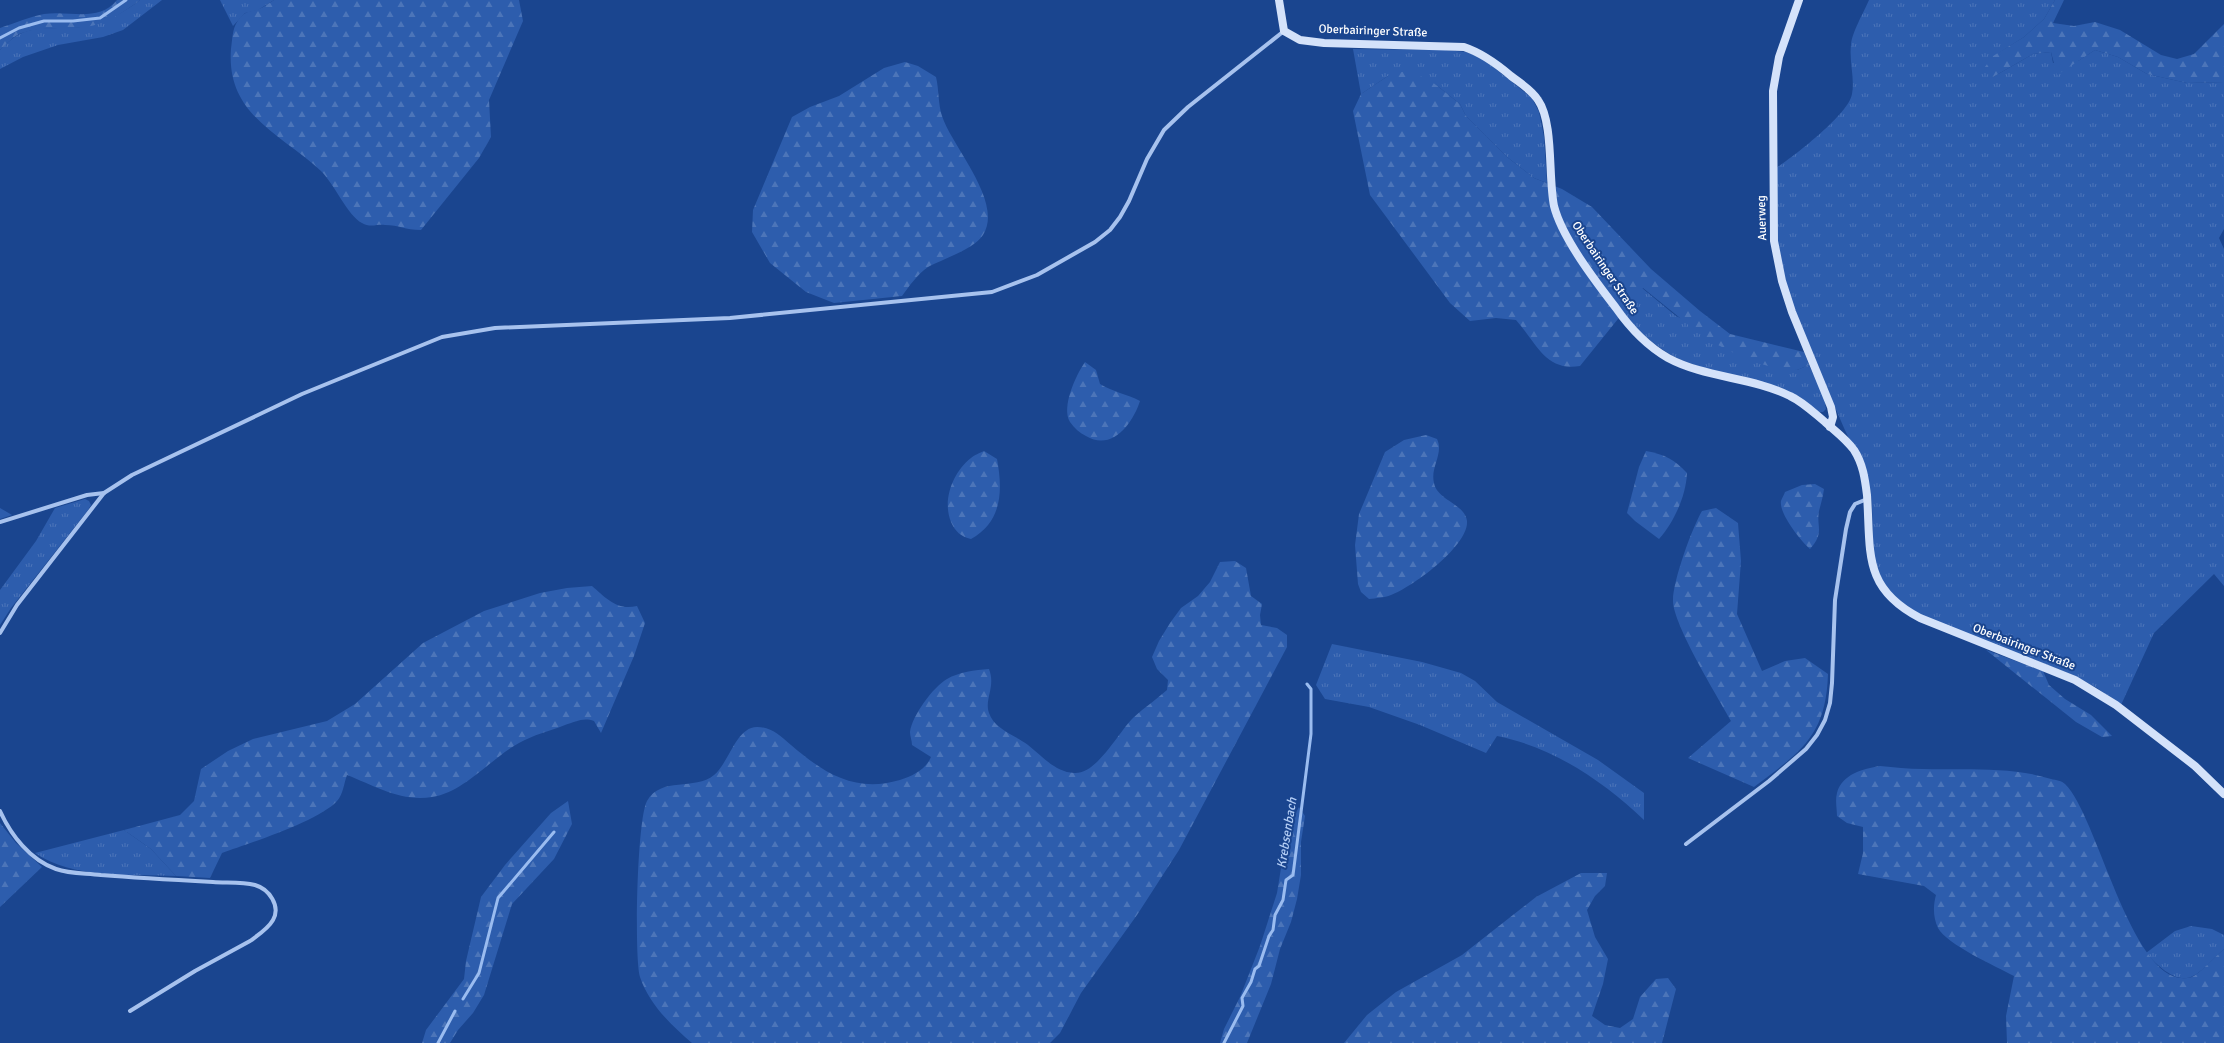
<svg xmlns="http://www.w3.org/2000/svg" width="2224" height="1043" viewBox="0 0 2224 1043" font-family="Signika,sans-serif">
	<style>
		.grass { fill: url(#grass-tufts) }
		.forest { fill: url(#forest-firs) }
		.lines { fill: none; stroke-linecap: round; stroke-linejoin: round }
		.stream { stroke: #9abcf0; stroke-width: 3 }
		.street { stroke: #a7c2ee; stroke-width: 4 }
		.secondary { stroke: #d4e2fa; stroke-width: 8 }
		.labels { text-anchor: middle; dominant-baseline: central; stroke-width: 4; stroke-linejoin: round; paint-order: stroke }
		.street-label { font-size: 12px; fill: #fff; stroke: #1a458f }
		.water-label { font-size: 13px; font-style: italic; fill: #b3cdf5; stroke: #1a458f }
	</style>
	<defs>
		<pattern id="grass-tufts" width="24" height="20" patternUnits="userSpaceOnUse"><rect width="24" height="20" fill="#2d5dad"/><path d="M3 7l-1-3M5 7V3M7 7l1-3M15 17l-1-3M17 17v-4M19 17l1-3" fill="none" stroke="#4c75b9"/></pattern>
		<pattern id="forest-firs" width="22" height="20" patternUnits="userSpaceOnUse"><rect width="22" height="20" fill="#2d5dad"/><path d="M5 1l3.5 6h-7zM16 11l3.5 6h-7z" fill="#4c75b9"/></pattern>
	</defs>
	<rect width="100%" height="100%" fill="#1a458f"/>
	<g class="grass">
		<path d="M140 0H162L123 30 103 37 58 45 23 57 0 69V50C6 44 12 38 20 34 40 24 66 31 87 26 106 22 125 12 140 0Z"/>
		<path d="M220 0H274L258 10 245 13 233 26Z"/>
		<path d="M1869 0H2055L2044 19 2024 37 1994 56 1993 77 2033 54 2051 52 2053 63 2078 61 2095 50 2118 57 2147 74 2187 83 2224 82V229L2219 238 2224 249V586L2214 574 2154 633 2121 705 2097 688 2073 675 1920 615C1906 607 1890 596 1882 582 1866 553 1877 516 1869 486 1863 466 1853 447 1844 428 1823 378 1795 327 1783 273 1775 239 1777 203 1776 168 1793 157 1849 114 1852 94 1855 79 1849 61 1851 45 1852 32 1864 12 1869 0Z"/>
		<path d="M1353 49 1445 50 1466 52 1482 58 1532 98 1539 112 1544 137 1547 183 1534 178 1507 157 1466 116 1460 104 1435 84 1388 76 1361 94Z"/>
		<path d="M1642 288 1676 316 1797 370 1809 365 1824 397 1826 409 1823 412H1819L1809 405 1681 360C1658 349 1639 333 1623 312Z"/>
		<path d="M85 499 89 501 91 505 88 510 11 608 0 625V590L36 541 55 508Z"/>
		<path d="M0 508 12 515 0 519Z"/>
		<path d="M1332 644 1422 662 1461 673 1475 681 1497 702 1598 760 1644 793V820C1603 781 1553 747 1497 736L1486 753 1420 725 1369 707 1325 699 1316 685Z"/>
		<path d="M124 830 151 849 176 876C131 874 72 879 35 853Z"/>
		<path d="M2191 926 2212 929 2224 935V949C2216 956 2202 972 2193 976 2176 985 2156 964 2146 953L2175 931Z"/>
	</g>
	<g class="forest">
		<path d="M117 0H140C125 12 105 24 86 27 64 30 43 26 22 33 13 36 7 44 0 50V28C15 23 29 17 44 14 70 10 98 23 117 0Z"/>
		<path d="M274 0H519L523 21 489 100 491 137 479 158 421 230C405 230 399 225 385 225 377 224 370 228 362 223 348 216 335 185 321 171 281 134 226 115 231 49 233 35 232 24 244 14 248 11 254 11 259 9 264 7 269 3 274 0Z"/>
		<path d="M2055 0H2064L2053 23 2074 26 2095 22 2120 30 2161 55 2177 59 2194 54 2224 24V82L2187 83 2147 74 2118 57 2095 50 2057 75 2051 52 2033 54 1993 77 1982 71 1993 56 2024 37 2044 19Z"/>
		<path d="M905 62 918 66 936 77C939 89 938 104 942 116 952 147 1004 202 983 235 974 249 943 259 928 267 917 275 910 285 902 296L834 303 806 292 770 263 752 232 753 210 792 117 810 107 839 96 884 68Z"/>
		<path d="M1409 70 1435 84 1460 104 1466 116 1507 157 1534 178 1562 189 1592 207 1651 269 1700 311 1730 334 1804 352 1809 365 1797 370 1775 368 1748 360 1706 339 1643 288 1580 366C1545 372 1536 342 1516 320L1496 318 1470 321 1450 303 1370 195 1353 111 1361 94 1388 76Z"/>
		<path d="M1085 362 1096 370 1100 384C1113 392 1127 394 1140 401 1133 423 1112 452 1086 436 1080 433 1074 428 1070 422 1061 407 1076 375 1085 362Z"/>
		<path d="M1426 435 1437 439C1444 454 1430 467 1434 483 1437 500 1465 504 1467 521 1469 546 1411 588 1391 595 1384 598 1376 598 1369 599L1361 592 1358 584 1355 545 1359 514 1385 452 1404 440Z"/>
		<path d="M984 451 997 459C1003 491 1002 522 971 539 961 537 955 531 951 522 942 500 953 472 971 458 974 455 980 453 984 451Z"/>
		<path d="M1646 451C1664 454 1675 460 1687 473 1686 496 1674 522 1659 539L1635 521 1627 513 1639 467Z"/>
		<path d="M1815 484 1824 489C1823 497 1821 503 1819 511 1816 527 1825 532 1810 549 1801 541 1779 514 1781 501 1782 498 1784 495 1785 492L1802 485Z"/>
		<path d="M1716 508 1738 523 1741 561 1737 614 1762 671 1785 661 1805 658 1828 674C1826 737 1800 752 1754 787L1688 758 1731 721C1718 697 1672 623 1673 600 1673 581 1692 528 1702 511Z"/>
		<path d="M1235 561 1246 568 1251 596 1262 604 1260 615 1261 625 1277 628 1287 635V647L1179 850 1137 915 1081 993 1060 1033 1050 1043H692C671 1025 649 1004 640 977 634 956 637 819 647 801 661 776 695 791 714 775 729 763 736 727 757 727 772 727 780 736 791 745 825 774 855 793 900 780 913 776 926 769 931 757L912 745C912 741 910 736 910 732 912 716 933 687 947 679 959 672 975 670 989 669 996 687 984 699 989 713 994 729 1015 735 1028 745 1042 756 1055 772 1074 773 1097 775 1119 731 1134 717 1145 707 1157 699 1167 690L1168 680 1157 669 1152 657 1159 641 1170 623 1181 608 1198 596 1210 582 1220 562Z"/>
		<path d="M592 586C606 598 617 611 637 606L645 623 634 656 601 733 594 721C583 717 575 722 565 725 550 731 533 735 519 743 491 758 465 792 432 797 401 802 375 786 347 775 344 783 343 795 337 801 319 821 250 843 222 853L210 878 176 876 151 849 124 830 180 815 194 801 201 769 228 751 253 739 327 721 355 704 423 643 484 611 540 593 567 588Z"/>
		<path d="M1986 650 2043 671 2049 685 2065 699 2091 715 2112 736 2102 737 2076 722Z"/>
		<path d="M1880 766C1894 767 1908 769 1922 769 1965 770 2010 766 2051 779 2056 780 2062 781 2065 784 2099 817 2133 995 2192 977 2199 974 2217 955 2224 949V1043H2007L2006 1016 2014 976C1997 967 1946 944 1938 928 1933 917 1933 906 1936 895L1924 886 1858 874 1863 853V827L1847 823 1837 816C1837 809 1835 800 1837 793 1842 774 1863 769 1880 766Z"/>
		<path d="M568 801 572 824 554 859 512 904 484 995 473 1013 458 1030 450 1043H422L426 1030 464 979 466 961 481 897 505 865 551 813Z"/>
		<path d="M1299 807 1305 816 1301 842V875L1297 899 1291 922 1280 949 1271 984 1247 1043H1220L1224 1029 1240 997 1260 946 1277 893 1286 837 1293 818Z"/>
		<path d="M0 823 16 843 42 867 0 907Z"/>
		<path d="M1581 873H1607L1605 886 1595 896 1587 910 1595 937 1608 959 1603 984 1592 1016 1605 1025 1620 1028 1633 1019 1640 997 1656 979 1668 978 1676 989 1662 1043H1344L1367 1015 1396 992 1462 955 1536 897Z"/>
	</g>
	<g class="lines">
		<g class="stream">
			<path d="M0 38 19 28 44 21H73L100 18 126 0"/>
			<path d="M463 999 479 973 498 898 554 832"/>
			<path d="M438 1043 455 1011"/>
			<path d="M1224 1043 1243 1006 1242 998 1251 982 1255 969 1259 966 1269 936 1273 930 1275 915 1283 900 1286 880 1293 875 1311 734V689L1307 684"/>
		</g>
		<g class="street">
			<path d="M0 522 87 495 104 493"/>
			<path d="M0 633 17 605 104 493 132 475 302 394 442 337 495 328 730 318 992 292 1037 275 1095 242 1110 230 1120 217 1129 201 1147 159 1164 130 1188 107 1284 31"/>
			<path d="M0 811C11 835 30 860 56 869 70 874 86 873 101 875 138 878 175 880 213 882 226 883 242 882 255 885 269 889 281 906 273 920 268 929 258 935 250 941L195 971 130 1011"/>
			<path d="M1686 844 1769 781 1806 749 1817 735 1825 720 1830 703 1832 683 1835 600 1846 529 1850 512 1855 504 1867 499"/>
		</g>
		<g class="secondary">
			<path d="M1279 0 1284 31 1300 40 1324 43 1464 47C1482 53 1497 64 1511 76 1520 83 1532 90 1538 100 1554 123 1548 177 1554 206 1562 238 1596 282 1616 308 1630 328 1647 346 1668 358 1705 378 1752 377 1790 396 1803 402 1814 413 1825 422 1835 431 1846 439 1854 450 1863 464 1865 479 1867 495 1871 552 1862 588 1920 618L2075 680 2116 705 2195 766 2224 794"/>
			<path d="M1799 0 1779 57 1773 91 1774 241 1782 281 1792 312 1831 407 1833 417 1830 427"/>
		</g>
	</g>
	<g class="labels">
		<g class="street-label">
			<text transform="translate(1373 31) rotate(2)">Oberbairinger Straße</text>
			<text transform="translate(1762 218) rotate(-92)">Auerweg</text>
			<text transform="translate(1605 268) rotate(56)">Oberbairinger Straße</text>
			<text transform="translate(2024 647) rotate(21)">Oberbairinger Straße</text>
		</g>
		<g class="water-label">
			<text transform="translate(1287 833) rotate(-81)">Krebsenbach</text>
		</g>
	</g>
</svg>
